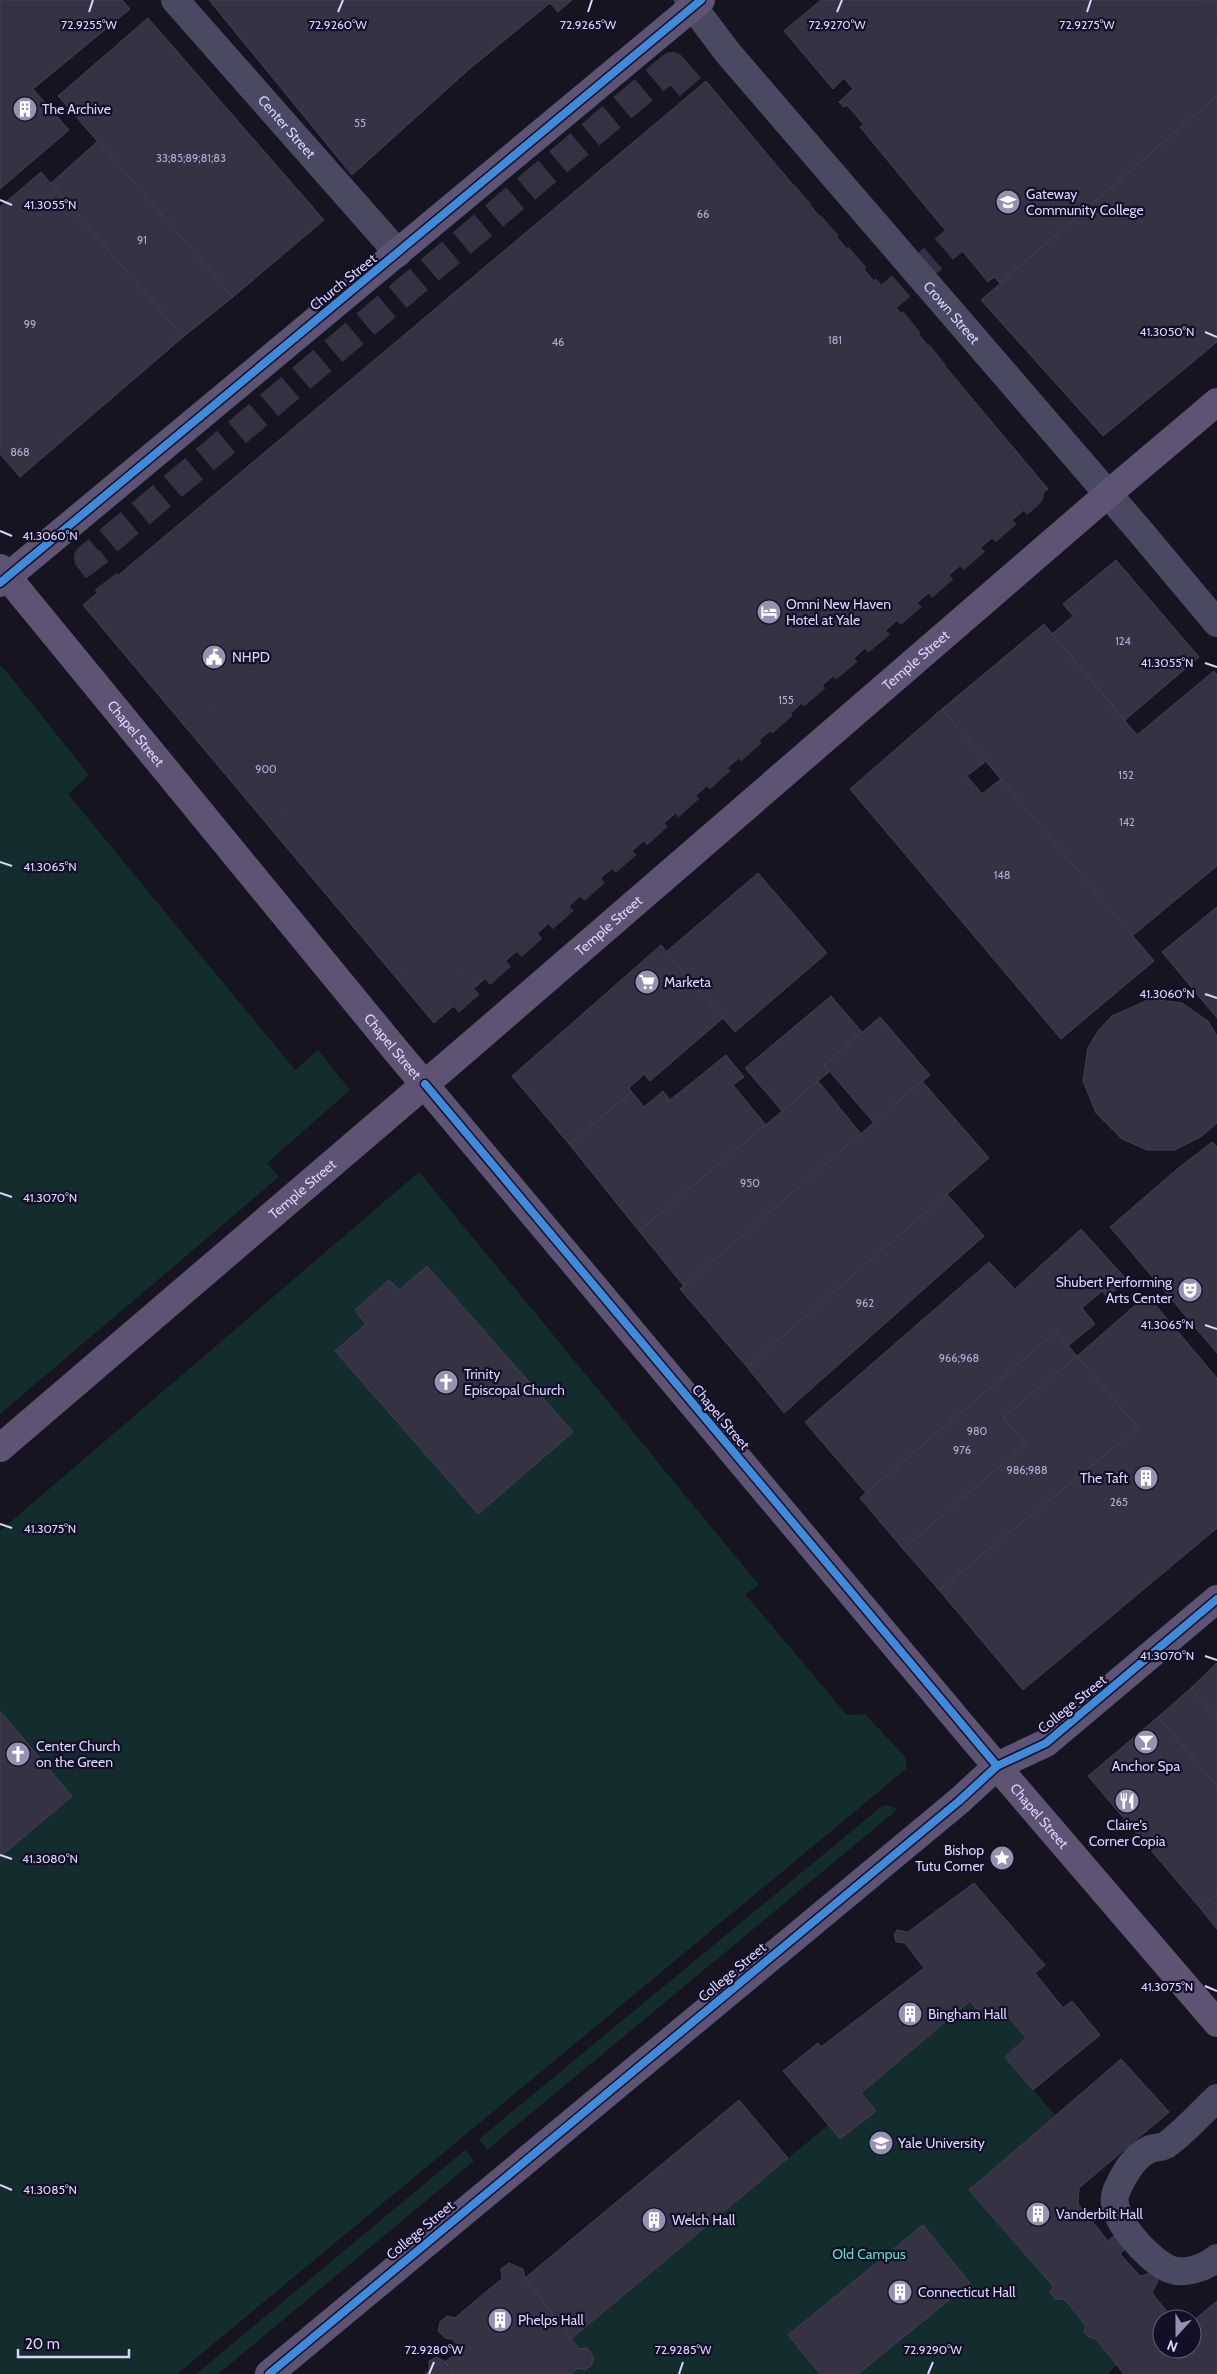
<svg xmlns="http://www.w3.org/2000/svg" width="1217" height="2374" viewBox="0 0 1217 2374" font-family="Cabin,sans-serif">
	<style>
		.green { fill: #132c2d }
		.building { fill: #343243; stroke: #433f54 }
		.lines { fill: none; stroke-linecap: round; stroke-linejoin: round }
		.minor-tunnel { stroke: #333142; stroke-width: 28; stroke-dasharray: 28 14; stroke-linecap: butt }
		.minor { stroke: #4a4962; stroke-width: 28 }
		.major { stroke: #5e5373; stroke-width: 28 }
		.cycleway-casing { stroke: #130f26; stroke-width: 11 }
		.cycleway { stroke: #408adc; stroke-width: 8 }
		.ticks { fill: none; stroke: #d9d4ff; stroke-width: 2 }
		.labels { text-anchor: middle; dominant-baseline: central; stroke-width: 4.5; stroke-linejoin: round; paint-order: stroke }
		.number-label { font-size: 11px; fill: #b0acd0 }
		.poi-label { font-size: 14px; fill: #d9d4ff; stroke: #130f26; text-anchor: start }
		.street-label { font-size: 14px; fill: #d9d4ff; stroke: #130f26 }
		.park-label { font-size: 14px; fill: #5fe0c0; stroke: #130f26 }
		.ticks-label { font-size: 12px; text-anchor: middle; fill: #d9d4ff; stroke: #130f26; stroke-width: 4.5; stroke-linejoin: round; paint-order: stroke }
	</style>
	<rect width="100%" height="100%" fill="#161421"/>
	<g class="green">
		<path d="M0 666 6 671 89 775 68 794 295 1070 318 1050 350 1090 267 1163 279 1177 0 1414Z"/>
		<path d="M419 1172 759 1585 745 1594 847 1715 865 1714 906 1758V1769L177 2374H0V1531Z"/>
		<path d="M888 1805 898 1809 487 2150 479 2139 882 1806Z"/>
		<path d="M970 2001 987 2021 1001 2008 1026 2038 1005 2057 1055 2115 969 2190 1053 2286 1050 2292 1055 2299H1063L1086 2326 1085 2333 1089 2337 1095 2338 1117 2365 1107 2374H571L578 2368 585 2370 591 2366 594 2358 590 2351 579 2349 571 2339 828 2125 840 2138 861 2093Z"/>
		<path d="M465 2150 474 2161 218 2374H196Z"/>
	</g>
	<g class="building">
		<path d="M0 0H122L130 9 33 89 69 130 0 189Z"/>
		<path d="M209 0H572L558 12 550 3 467 71 352 175Z"/>
		<path d="M821 0H1217V96L1000 283 994 277 988 282 860 127 864 125 847 105 844 107 839 102 853 89 844 78 833 89 784 31Z"/>
		<path d="M148 18 324 220 233 297 58 96Z"/>
		<path d="M706 81 1048 489 434 1023 83 605Z"/>
		<path d="M1217 96V342L1103 436 981 300Z"/>
		<path d="M98 141 233 297 183 337 51 183Z"/>
		<path d="M41 172 183 337 20 477 0 454V207Z"/>
		<path d="M1116 560 1199 657 1125 720 1052 634 1073 616 1063 604Z"/>
		<path d="M1044 624 1137 735 1214 671 1217 675V866L1132 936 942 709Z"/>
		<path d="M942 709 986 761 967 776 982 794 1001 779 1154 961 1061 1039 850 789Z"/>
		<path d="M758 873 827 953 735 1032 666 952Z"/>
		<path d="M1217 907V1018L1162 952Z"/>
		<path d="M661 945 723 1018 650 1081 644 1074 629 1088 632 1092 569 1144 512 1076Z"/>
		<path d="M831 996 862 1032 824 1065 830 1071 782 1111 745 1068Z"/>
		<path d="M1150 999 1182 1003 1208 1021 1217 1036V1123L1202 1136 1175 1150H1147L1122 1139 1096 1113 1083 1081 1088 1048 1098 1031 1112 1016Z"/>
		<path d="M880 1017 930 1075 874 1123 824 1065Z"/>
		<path d="M726 1055 744 1077 733 1085 766 1125 639 1231 569 1144 632 1092 644 1107 663 1091 670 1100Z"/>
		<path d="M818 1081 861 1134 684 1286 639 1231Z"/>
		<path d="M922 1081 989 1158 747 1367 680 1289Z"/>
		<path d="M1212 1142 1217 1147V1353L1110 1227 1176 1170Z"/>
		<path d="M947 1194 984 1236 784 1413 747 1367Z"/>
		<path d="M1081 1229 1127 1280 1107 1297 1102 1291 1082 1308 1095 1324 1068 1346 1056 1332 866 1493 805 1422 989 1262 1015 1289Z"/>
		<path d="M427 1266 573 1432 478 1514 335 1351 366 1324 355 1310 389 1280 399 1290Z"/>
		<path d="M1147 1295 1217 1378V1528L1023 1690 939 1590 1138 1428 1077 1356Z"/>
		<path d="M1056 1332 1077 1356 1003 1418 1026 1444 903 1549 860 1498Z"/>
		<path d="M1077 1356 1138 1428 939 1590 903 1549 1026 1444 1003 1418Z"/>
		<path d="M1217 1663V1719L1191 1688Z"/>
		<path d="M1191 1688 1217 1719V1786L1158 1717Z"/>
		<path d="M0 1711 72 1796 0 1857Z"/>
		<path d="M1158 1717 1217 1786V1894L1200 1908 1088 1776Z"/>
		<path d="M974 1883 1045 1965 1035 1973 1063 2008 1072 2001 1100 2035 1033 2090 1005 2057 1026 2038 1001 2008 987 2021 970 2001 861 2093 876 2111 840 2139 783 2071 818 2043 821 2047 924 1968 905 1943 896 1942 894 1934 897 1930 908 1932Z"/>
		<path d="M1217 1894V1929L1200 1908Z"/>
		<path d="M1121 2059 1169 2112 1079 2188 1078 2204 1108 2241 1112 2237 1119 2236 1125 2249 1120 2254 1140 2276 1151 2273 1158 2280 1152 2293 1173 2319H1162V2349H1192V2322L1217 2301V2374H1124L1095 2338 1089 2337 1084 2332 1086 2326 1070 2306 1063 2299H1055L1050 2292 1053 2286 969 2190Z"/>
		<path d="M739 2100 788 2158 571 2339 525 2278Z"/>
		<path d="M923 2225 970 2283 858 2374H820L788 2335Z"/>
		<path d="M509 2263 523 2269 525 2278 579 2349 586 2348 590 2351 594 2358 591 2366 585 2370 578 2368 571 2374H454L445 2362 461 2349 452 2339 445 2338 438 2331 440 2322 447 2316 455 2318 482 2295 502 2279 501 2269Z"/>
		<path d="M437 2357 445 2362 454 2374H425L429 2371V2361Z"/>
	</g>
	<g class="lines">
		<g class="minor-tunnel">
			<path d="M672 66 880 304 1030 494 875 629 779 709 448 1004 138 624 88 558Z"/>
			<path d="M880 304 1217 15"/>
		</g>
		<g class="minor">
			<path id="s1" d="M175 0 398 253"/>
			<path id="s2" d="M688 0 728 53 1139 530 1217 623"/>
			<path d="M1217 2098C1203 2111 1181 2135 1166 2145 1161 2148 1153 2147 1148 2150 1133 2158 1122 2177 1116 2192 1107 2216 1147 2258 1167 2268 1182 2276 1205 2268 1217 2258"/>
		</g>
		<g class="major">
			<path id="s3" d="M0 568 398 1053 970 1735 1217 2023"/>
			<path d="M0 583 701 0"/>
			<path id="s4" d="M0 1448 466 1049 1108 494 1217 402"/>
			<path d="M269 2374 959 1801 997 1766 1046 1743 1217 1599"/>
		</g>
		<defs>
			<g id="cycleway">
				<path d="M0 583 701 0"/>
				<path d="M425 1084 997 1766"/>
				<path d="M269 2374 959 1801 997 1766 1046 1743 1217 1599"/>
			</g>
		</defs>
		<use href="#cycleway" class="cycleway-casing"/>
		<use href="#cycleway" class="cycleway"/>
	</g>
	<path class="ticks" d="M89 12 93 0M338 12 343 0M588 12 592 0M837 12 842 0M1087 12 1091 0M0 200 12 205M1205 332 1217 337M0 531 12 536M1205 663 1217 667M0 862 12 866M1205 994 1217 998M0 1193 12 1197M1205 1325 1217 1329M0 1524 12 1528M1205 1656 1217 1660M0 1855 12 1859M1205 1986 1217 1991M0 2185 12 2190M429 2374 434 2362M679 2374 683 2362M928 2374 933 2362"/>
	<defs>
		<symbol id="building-disc" viewBox="-11 -11 22 22"><circle r="9.5" fill="#9591b1" stroke="#130f26"/><path d="M-4-6H4V6H1V3H-1V6H-4ZM-2.5-4.3h1.7v1.8h-1.7ZM.8-4.3h1.7v1.8H.8ZM-2.5-1h1.7V.8h-1.7ZM.8-1h1.7V.8H.8Z" fill="#fff"/></symbol>
		<symbol id="university-disc" viewBox="-11 -11 22 22"><circle r="9.5" fill="#9591b1" stroke="#130f26"/><path d="M0-5L7-2L0 1L-7-2ZM-4 1L0 2.5L4 1V4Q0 6-4 4Z" fill="#fff"/></symbol>
		<symbol id="hotel-disc" viewBox="-11 -11 22 22"><circle r="9.5" fill="#9591b1" stroke="#130f26"/><path d="M-6-4.5h1.5V1H6V5H4.5V3h-9V5H-6ZM-4 0a1.8 1.8 0 1 1 3.6 0ZM.5 0V-2.5h3Q6-2.5 6 0Z" fill="#fff"/></symbol>
		<symbol id="civic-disc" viewBox="-11 -11 22 22"><circle r="9.5" fill="#9591b1" stroke="#130f26"/><path d="M-.6-6.5H3V-4.5H.6V-3L4-1V1h2V6H-6V1h2V-1L-.6-3ZM-1.2 2.5V6h2.4V2.5Z" fill="#fff"/></symbol>
		<symbol id="supermarket-disc" viewBox="-11 -11 22 22"><circle r="9.5" fill="#9591b1" stroke="#130f26"/><path d="M-6-5.5h2.5l.6 2H6L4.5 2H-2.5L-4.4-4H-6ZM-1.5 3.2a1.3 1.3 0 1 0 .1 0ZM3 3.2a1.3 1.3 0 1 0 .1 0Z" fill="#fff"/></symbol>
		<symbol id="theatre-disc" viewBox="-11 -11 22 22"><circle r="9.5" fill="#9591b1" stroke="#130f26"/><path d="M-5-5.5Q0-4 5-5.5V0Q5 5 0 6Q-5 5-5 0ZM-3.3-2.5H-1v1.5H-3.3ZM1-2.5H3.3v1.5H1ZM-2.8 1Q0 5.5 2.8 1Z" fill="#fff"/></symbol>
		<symbol id="church-disc" viewBox="-11 -11 22 22"><circle r="9.5" fill="#9591b1" stroke="#130f26"/><path d="M-1.2-6h2.4v3.5h3.3v2.4h-3.3V6h-2.4V-.1h-3.3v-2.4h3.3Z" fill="#fff"/></symbol>
		<symbol id="bar-disc" viewBox="-11 -11 22 22"><circle r="9.5" fill="#9591b1" stroke="#130f26"/><path d="M-6-5H6L.8 .8V4.5H3.5V6h-7V4.5H-.8V.8Z" fill="#fff"/></symbol>
		<symbol id="restaurant-disc" viewBox="-11 -11 22 22"><circle r="9.5" fill="#9591b1" stroke="#130f26"/><path d="M-5-6h1v4h1v-4h1v4h1v-4h1v5L-1.5 .5V6h-2V.5L-5-1ZM5-6V6H3V1.5H1.5Q1.5-4 5-6Z" fill="#fff"/></symbol>
		<symbol id="sight-disc" viewBox="-11 -11 22 22"><circle r="9.5" fill="#9591b1" stroke="#130f26"/><path d="M0-6L1.8-2.2L6-1.7L2.9 1.2L3.7 5.4L0 3.3L-3.7 5.4L-2.9 1.2L-6-1.7L-1.8-2.2Z" fill="#fff"/></symbol>
	</defs>
	<g fill-rule="evenodd">
		<use href="#building-disc" x="11" y="95" width="28" height="28"/>
		<use href="#university-disc" x="994" y="188" width="28" height="28"/>
		<use href="#hotel-disc" x="755" y="598" width="28" height="28"/>
		<use href="#civic-disc" x="200" y="643" width="28" height="28"/>
		<use href="#supermarket-disc" x="633" y="968" width="28" height="28"/>
		<use href="#theatre-disc" x="1176" y="1276" width="28" height="28"/>
		<use href="#church-disc" x="432" y="1368" width="28" height="28"/>
		<use href="#building-disc" x="1132" y="1464" width="28" height="28"/>
		<use href="#bar-disc" x="1132" y="1728" width="28" height="28"/>
		<use href="#church-disc" x="4" y="1740" width="28" height="28"/>
		<use href="#restaurant-disc" x="1113" y="1787" width="28" height="28"/>
		<use href="#sight-disc" x="988" y="1844" width="28" height="28"/>
		<use href="#building-disc" x="896" y="2000" width="28" height="28"/>
		<use href="#university-disc" x="867" y="2129" width="28" height="28"/>
		<use href="#building-disc" x="1024" y="2200" width="28" height="28"/>
		<use href="#building-disc" x="640" y="2206" width="28" height="28"/>
		<use href="#building-disc" x="886" y="2278" width="28" height="28"/>
		<use href="#building-disc" x="486" y="2306" width="28" height="28"/>
	</g>
	<g class="labels">
		<g class="number-label">
			<text x="360" y="123">55</text>
			<text x="191" y="158">33;85;89;81;83</text>
			<text x="703" y="214">66</text>
			<text x="142" y="240">91</text>
			<text x="30" y="324">99</text>
			<text x="835" y="340">181</text>
			<text x="558" y="342">46</text>
			<text x="20" y="452">868</text>
			<text x="1123" y="641">124</text>
			<text x="786" y="700">155</text>
			<text x="266" y="769">900</text>
			<text x="1126" y="775">152</text>
			<text x="1127" y="822">142</text>
			<text x="1002" y="875">148</text>
			<text x="750" y="1183">950</text>
			<text x="865" y="1303">962</text>
			<text x="959" y="1358">966;968</text>
			<text x="977" y="1431">980</text>
			<text x="962" y="1450">976</text>
			<text x="1027" y="1470">986;988</text>
			<text x="1119" y="1502">265</text>
		</g>
		<g class="poi-label">
			<text x="42" y="109">The Archive</text>
			<text x="1026" y="194">Gateway<tspan x="1026" dy="16">Community College</tspan></text>
			<text x="786" y="604">Omni New Haven<tspan x="786" dy="16">Hotel at Yale</tspan></text>
			<text x="232" y="657">NHPD</text>
			<text x="664" y="982">Marketa</text>
			<text x="1172" y="1282" text-anchor="end">Shubert Performing<tspan x="1172" dy="16">Arts Center</tspan></text>
			<text x="464" y="1374">Trinity<tspan x="464" dy="16">Episcopal Church</tspan></text>
			<text x="1128" y="1478" text-anchor="end">The Taft</text>
			<text x="36" y="1746">Center Church<tspan x="36" dy="16">on the Green</tspan></text>
			<text x="1146" y="1766" text-anchor="middle">Anchor Spa</text>
			<text x="1127" y="1825" text-anchor="middle">Claire's<tspan x="1127" dy="16">Corner Copia</tspan></text>
			<text x="984" y="1850" text-anchor="end">Bishop<tspan x="984" dy="16">Tutu Corner</tspan></text>
			<text x="928" y="2014">Bingham Hall</text>
			<text x="898" y="2143">Yale University</text>
			<text x="1056" y="2214">Vanderbilt Hall</text>
			<text x="672" y="2220">Welch Hall</text>
			<text x="918" y="2292">Connecticut Hall</text>
			<text x="518" y="2320">Phelps Hall</text>
		</g>
		<g class="street-label">
			<text stroke="none"><textPath href="#s1" startOffset="169">Center Street</textPath></text>
			<text transform="translate(343 282) rotate(-39)">Church Street</text>
			<text stroke="none"><textPath href="#s2" startOffset="409">Crown Street</textPath></text>
			<text stroke="none"><textPath href="#s4" startOffset="1208">Temple Street</textPath></text>
			<text stroke="none"><textPath href="#s3" startOffset="214">Chapel Street</textPath></text>
			<text stroke="none"><textPath href="#s4" startOffset="802">Temple Street</textPath></text>
			<text stroke="none"><textPath href="#s3" startOffset="619">Chapel Street</textPath></text>
			<text stroke="none"><textPath href="#s4" startOffset="398">Temple Street</textPath></text>
			<text transform="translate(721 1417) rotate(50)">Chapel Street</text>
			<text transform="translate(1072 1704) rotate(-39)">College Street</text>
			<text stroke="none"><textPath href="#s3" startOffset="1624">Chapel Street</textPath></text>
			<text transform="translate(732 1972) rotate(-40)">College Street</text>
			<text transform="translate(420 2230) rotate(-40)">College Street</text>
		</g>
		<g class="park-label">
			<text x="869" y="2254">Old Campus</text>
		</g>
	</g>
	<g class="ticks-label">
		<text x="588" y="29">72.9265°W</text>
		<text x="837" y="29">72.9270°W</text>
		<text x="89" y="29">72.9255°W</text>
		<text x="338" y="29">72.9260°W</text>
		<text x="1087" y="29">72.9275°W</text>
		<text x="50" y="209">41.3055°N</text>
		<text x="1167" y="336">41.3050°N</text>
		<text x="50" y="540">41.3060°N</text>
		<text x="1167" y="667">41.3055°N</text>
		<text x="50" y="871">41.3065°N</text>
		<text x="1167" y="998">41.3060°N</text>
		<text x="50" y="1202">41.3070°N</text>
		<text x="1167" y="1329">41.3065°N</text>
		<text x="50" y="1533">41.3075°N</text>
		<text x="1167" y="1660">41.3070°N</text>
		<text x="50" y="1863">41.3080°N</text>
		<text x="1167" y="1991">41.3075°N</text>
		<text x="50" y="2194">41.3085°N</text>
		<text x="434" y="2354">72.9280°W</text>
		<text x="683" y="2354">72.9285°W</text>
		<text x="933" y="2354">72.9290°W</text>
	</g>
	<g transform="translate(1177 2334) rotate(201)"><circle r="24" fill="#130f26" stroke="#625e7d"/>
	<path d="M0-4L9 19L0 12L-9 19Z" fill="#9591b1"/>
	<text y="-8" font-size="14" font-weight="bold" text-anchor="middle" fill="#d9d4ff">N</text>
	</g>
	<path d="M18 2349v8h111v-8" fill="none" stroke="#d9d4ff" stroke-width="2.5"/>
	<text x="25" y="2349" font-size="15" fill="#d9d4ff" stroke="#130f26" stroke-width="4" paint-order="stroke">20 m</text>
</svg>
